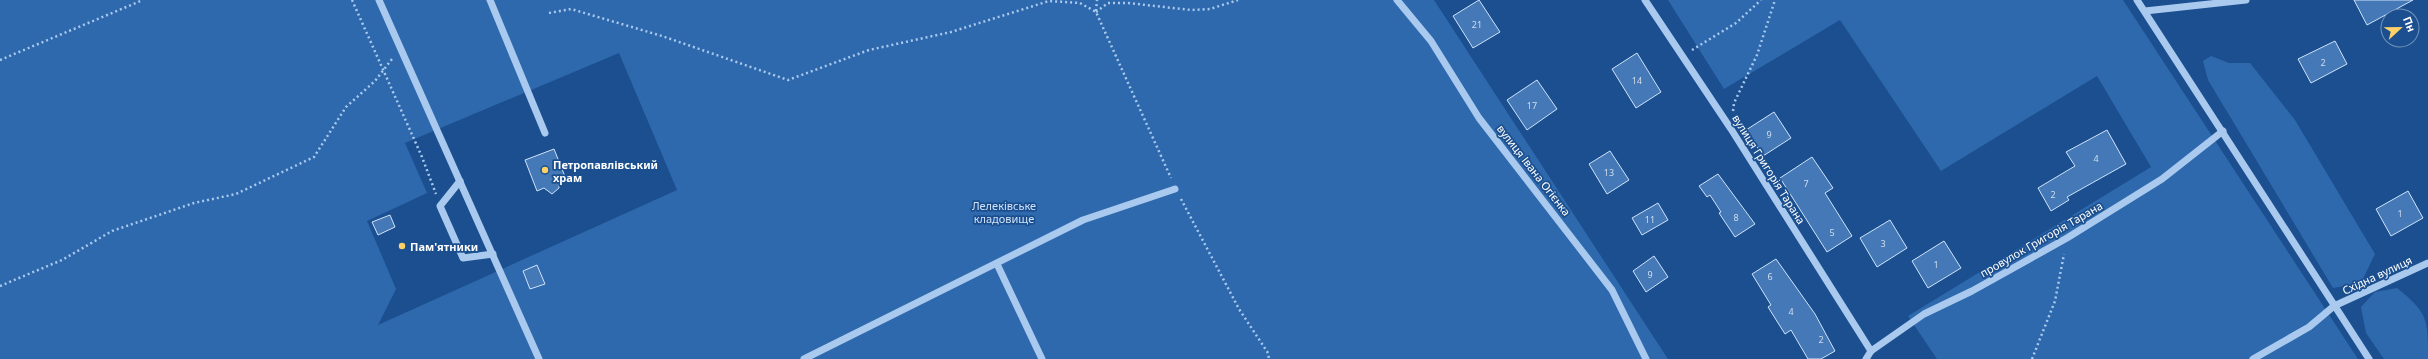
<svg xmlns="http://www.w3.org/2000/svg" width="2428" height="359" viewBox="0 0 2428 359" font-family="'Noto Sans',sans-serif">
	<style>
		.green { fill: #2e69ad; fill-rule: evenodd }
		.building { fill: #4478b7; stroke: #cfe3fa }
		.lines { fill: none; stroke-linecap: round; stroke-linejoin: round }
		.path { stroke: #a9c9ee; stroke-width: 2.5; stroke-dasharray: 2 3; stroke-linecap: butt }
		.minor { stroke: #a9c9ee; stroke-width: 7 }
		.poi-dot { fill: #ffd166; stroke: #1b4f8f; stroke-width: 1.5 }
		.labels { text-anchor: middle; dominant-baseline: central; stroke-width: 3.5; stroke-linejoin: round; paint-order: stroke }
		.number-label { font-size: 9px; fill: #d0dded }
		.poi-label { font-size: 11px; font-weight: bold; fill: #fff; stroke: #1b4f8f; text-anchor: start }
		.street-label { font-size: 11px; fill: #fff; stroke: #1b4f8f }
		.park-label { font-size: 11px; fill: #cfe3fa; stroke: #1b4f8f }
	</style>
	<rect width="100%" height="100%" fill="#1b4f8f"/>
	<g class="green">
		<path d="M0 0H1434L1668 359H0ZM619 53 677 190 378 325 396 289 367 221 427 193 405 143Z"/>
		<path d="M1668 0H2123L2358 359H1937L1908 316 2151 167 2097 76 1941 171 1840 20 1724 89Z"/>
		<path d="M2211 56 2229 63H2250L2295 120 2375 254 2361 283 2333 288 2208 80 2203 61Z"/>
		<path d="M2397 288C2428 313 2428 319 2428 359H2384L2366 333 2361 307 2375 292Z"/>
	</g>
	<g class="building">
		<path d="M1479 0 1500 32 1473 48 1453 16Z"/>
		<path d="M2354 0H2413L2367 25Z"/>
		<path d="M2335 41 2347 64 2311 83 2298 59Z"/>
		<path d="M1637 53 1661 92 1636 108 1612 69Z"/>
		<path d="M1537 80 1557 109 1527 130 1507 100Z"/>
		<path d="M1774 112 1791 138 1763 156 1746 130Z"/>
		<path d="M2107 130 2126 164 2067 197 2069 200 2051 211 2038 188 2075 166 2066 152Z"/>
		<path d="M554 149 566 179 559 183V188L552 194 544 188 537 191 525 160Z"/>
		<path d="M1610 151 1629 180 1607 194 1589 164Z"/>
		<path d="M1812 157 1833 188 1825 193 1852 236 1827 252 1780 178Z"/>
		<path d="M1718 174 1755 224 1735 237 1719 213 1721 212 1710 195 1707 197 1699 186Z"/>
		<path d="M2408 191 2423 218 2391 236 2376 209Z"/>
		<path d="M1658 203 1668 220 1642 235 1632 218Z"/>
		<path d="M390 215 395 227 378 235 372 222Z"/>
		<path d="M1890 220 1907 248 1877 267 1860 238Z"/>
		<path d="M1944 241 1961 268 1928 288 1912 261Z"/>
		<path d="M1654 256 1668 277 1646 292 1633 271Z"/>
		<path d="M1776 259 1815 314 1835 351 1821 359H1808L1791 330 1785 334 1768 307 1771 305 1752 274Z"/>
		<path d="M537 265 545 284 530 289 523 271Z"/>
	</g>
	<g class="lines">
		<g class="path">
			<path d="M352 0 422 157 436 194"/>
			<path d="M1096 11 1097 0"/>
			<path d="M1096 12 1108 3H1128L1191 10 1210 9 1238 0"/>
			<path d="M549 13 571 9 662 36 788 80 869 50 951 32 1049 1 1080 3 1096 12 1171 178"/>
			<path d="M1692 50 1736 23 1761 0"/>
			<path d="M0 60 143 0"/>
			<path d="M1733 111 1734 103 1757 55 1775 0"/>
			<path d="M1181 199 1239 309 1268 353 1269 359"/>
			<path d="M0 286 62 260 112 231 194 203 236 194 314 157 346 107 375 81 392 59"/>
			<path d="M2032 359 2055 301 2064 254"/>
		</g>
		<g class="minor">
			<path d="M379 0 539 359"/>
			<path d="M490 0 545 133"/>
			<path d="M1397 0 1431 41 1479 118 1612 290 1646 359"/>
			<path d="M1645 0 1731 129 1871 351"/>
			<path d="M2137 0 2369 359"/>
			<path d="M2145 11 2246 0"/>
			<path d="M460 181 440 206 463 258 493 254"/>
			<path d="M997 264 1042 359"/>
			<path d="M804 359 1083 220 1175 189"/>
			<path d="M1866 359 1871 351 1924 314 1972 291 2067 238 2162 179 2223 131"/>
			<path d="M2253 359 2309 327 2334 306 2428 263"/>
		</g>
	</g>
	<g class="poi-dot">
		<circle cx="545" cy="170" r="4"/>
		<circle cx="402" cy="246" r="4"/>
	</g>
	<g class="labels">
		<g class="number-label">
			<text x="1477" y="24">21</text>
			<text x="2323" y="62">2</text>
			<text x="1637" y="80">14</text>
			<text x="1532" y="105">17</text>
			<text x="1769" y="134">9</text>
			<text x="2096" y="158">4</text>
			<text x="1609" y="172">13</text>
			<text x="1806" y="183">7</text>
			<text x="2053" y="194">2</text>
			<text x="2400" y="213">1</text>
			<text x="1736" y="217">8</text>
			<text x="1650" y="219">11</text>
			<text x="1832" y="232">5</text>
			<text x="1883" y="243">3</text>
			<text x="1936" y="264">1</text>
			<text x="1650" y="274">9</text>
			<text x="1770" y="276">6</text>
			<text x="1791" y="311">4</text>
			<text x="1821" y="339">2</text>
		</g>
		<g class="poi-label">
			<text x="553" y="164">Петропавлівський<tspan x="553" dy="13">храм</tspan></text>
			<text x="410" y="246">Пам'ятники</text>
		</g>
		<g class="street-label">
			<text transform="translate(1769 169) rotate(58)">вулиця Григорія Тарана</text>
			<text transform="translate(1534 170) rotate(52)">вулиця Івана Огієнка</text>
			<text transform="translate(2041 239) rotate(-30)">провулок Григорія Тарана</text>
			<text transform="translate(2377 275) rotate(-25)">Східна вулиця</text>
		</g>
		<g class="park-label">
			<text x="1004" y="205">Лелеківське<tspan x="1004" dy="13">кладовище</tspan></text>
		</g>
	</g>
	<g transform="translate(2400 28) rotate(68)"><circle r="19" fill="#1b4f8f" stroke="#7695bc"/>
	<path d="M0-3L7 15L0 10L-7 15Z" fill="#ffd166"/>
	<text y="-6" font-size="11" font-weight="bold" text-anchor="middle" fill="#ffffff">Пн</text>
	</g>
</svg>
